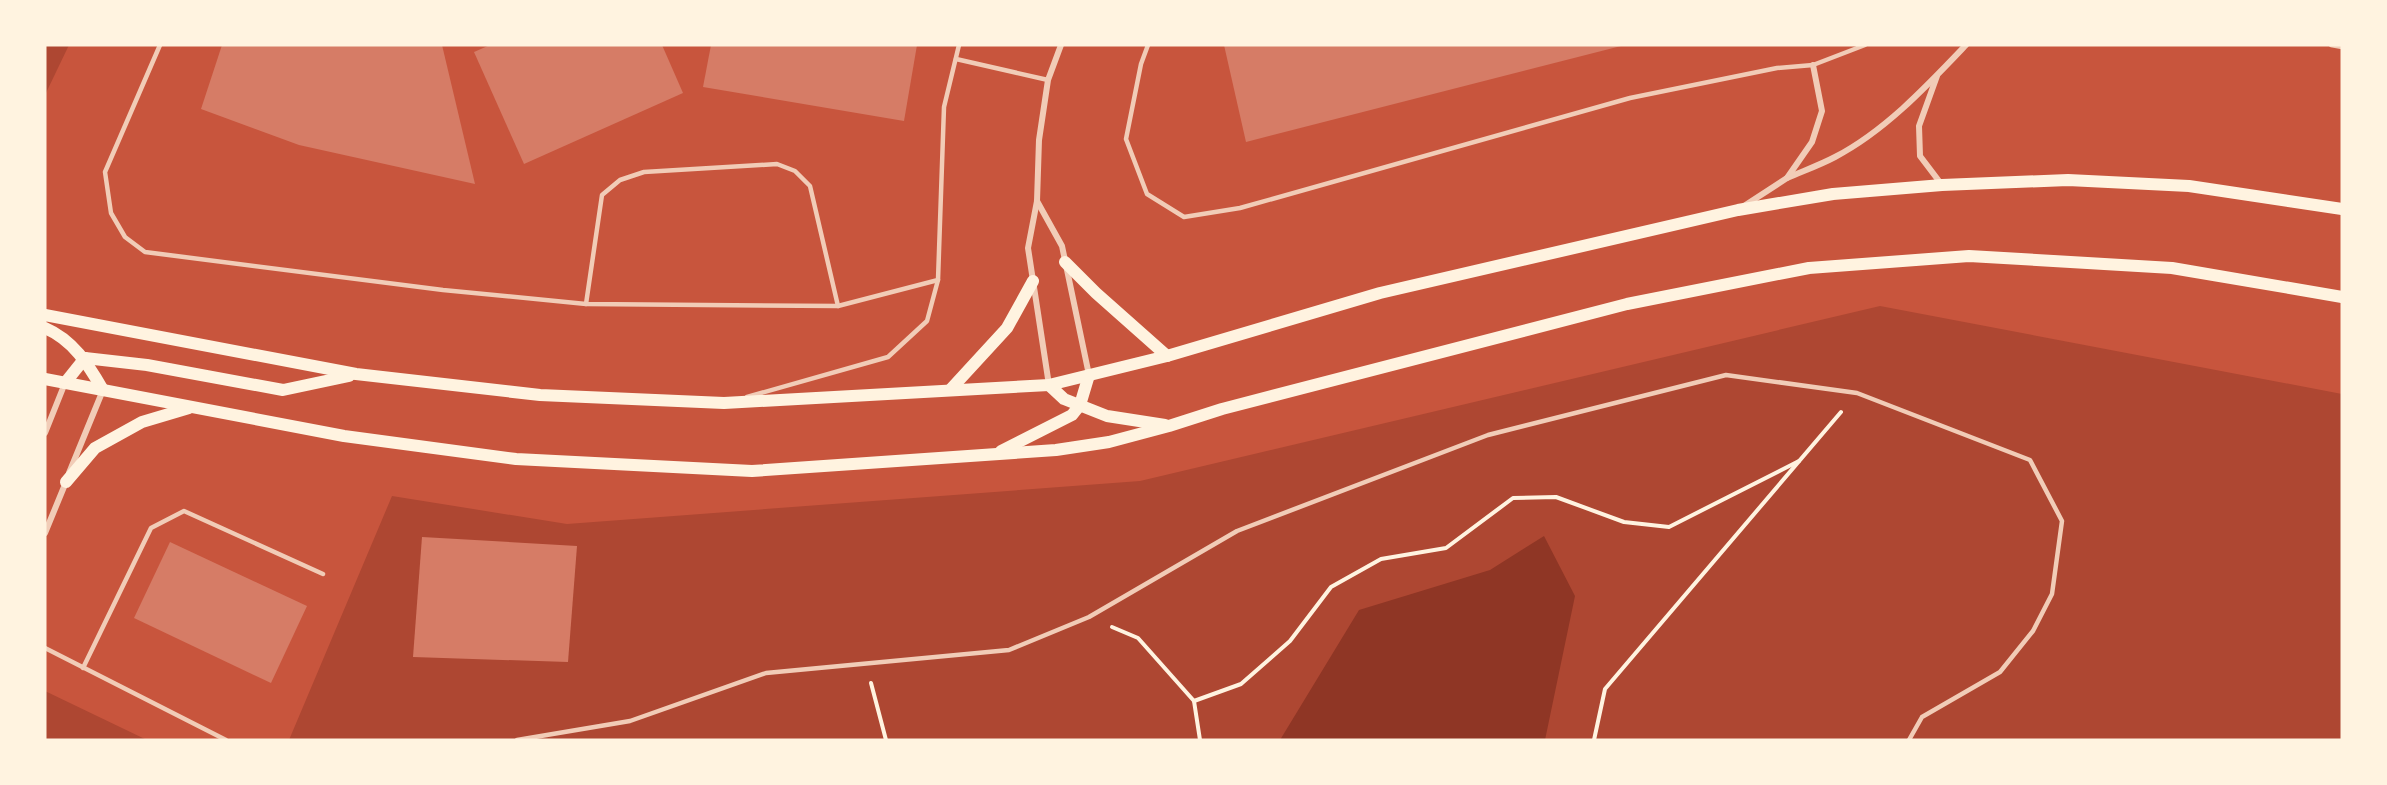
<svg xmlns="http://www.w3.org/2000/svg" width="2387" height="785" viewBox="0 0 2387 785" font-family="'Crimson Pro',serif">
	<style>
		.green { fill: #ae4732 }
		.water { fill: #8f3625 }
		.building { fill: #d67c66 }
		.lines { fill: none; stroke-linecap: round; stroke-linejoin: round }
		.path { stroke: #fff3e0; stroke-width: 4 }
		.service { stroke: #f1ccb7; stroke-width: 4.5 }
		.minor { stroke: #f1ccb7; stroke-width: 6 }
		.secondary { stroke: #fff3e0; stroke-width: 12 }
	</style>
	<rect width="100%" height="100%" fill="#c8553d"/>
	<g class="green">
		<path d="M45 45H69L45 95Z"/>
		<path d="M1880 306 2342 394V740H289L392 496 567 524 1140 481Z"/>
		<path d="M45 691 147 740H45Z"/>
	</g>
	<path class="water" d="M1544 536 1575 596 1545 740H1280L1359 610 1490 570Z"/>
	<g class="building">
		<path d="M222 45H442L475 184 299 145 201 109Z"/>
		<path d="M490 45H662L683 93 524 164 474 52Z"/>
		<path d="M711 45H917L904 121 703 87Z"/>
		<path d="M1224 45H1620L1621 46 1246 142Z"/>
		<path d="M422 537 577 546 568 662 413 657Z"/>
		<path d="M170 542 307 606 271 683 134 618Z"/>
	</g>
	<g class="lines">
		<g class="path">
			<path d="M1112 627 1138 638 1194 701 1200 740"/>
			<path d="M871 683 886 740"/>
			<path d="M1194 701 1241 684 1290 641 1331 587 1381 559 1446 548 1513 498 1556 497 1624 522 1669 527 1799 461"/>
			<path d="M1594 740 1605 689 1841 412"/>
		</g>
		<g class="service">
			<path d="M160 45 105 172 111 213 125 237 145 252 443 290 586 304 838 306 938 280 944 107 959 45"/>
			<path d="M1148 45 1141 64 1126 139 1147 194 1184 217 1240 208 1630 98 1777 68 1813 65 1865 45"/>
			<path d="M2331 45 2342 47"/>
			<path d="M956 59 1048 80"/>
			<path d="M586 304 602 195 620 180 644 172 777 164 795 171 810 186 838 306"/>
			<path d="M747 397 888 357 927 321 938 280"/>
			<path d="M45 648 226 740"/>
			<path d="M83 668 151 528 184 511 323 574"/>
			<path d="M517 740 630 721 766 673 1009 650 1089 617 1237 531 1488 435 1726 375 1857 393 2030 460 2062 521 2052 594 2033 631 2000 672 1922 717 1909 740"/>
		</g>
		<g class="minor">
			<path d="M1937 76 1919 126 1920 156 1942 185"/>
			<path d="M1787 178C1803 171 1820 165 1835 157 1885 131 1927 86 1966 45"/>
			<path d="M1037 201 1062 246 1089 375"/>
			<path d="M1744 206 1787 178 1812 142 1822 111 1813 65"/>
			<path d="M1049 385 1028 248 1037 201 1039 140 1048 80 1061 45"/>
			<path d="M45 433 65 383"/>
			<path d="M69 473 103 390"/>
			<path d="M45 533 66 482"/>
		</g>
		<g class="secondary">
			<path d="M1065 262 1096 293 1167 356"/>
			<path d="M45 315 356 374 540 395 724 403 1049 385 1167 356 1380 293 1738 210 1833 194 1942 185 2068 180 2189 186 2342 209"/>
			<path d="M45 328C73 340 88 364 103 390"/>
			<path d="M85 358 147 365 283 390 349 376"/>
			<path d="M45 379 344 436 516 459 752 471 1056 450 1109 442 1169 426 1222 409 1627 304 1809 268 1969 256 2172 268 2342 297"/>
			<path d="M65 383 85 358"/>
			<path d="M1049 385 1064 399 1107 416 1165 425"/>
			<path d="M950 390 1007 328 1033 281"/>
			<path d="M1001 451 1072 415 1080 405 1089 375"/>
			<path d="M66 482 95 448 142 422 189 408"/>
		</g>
	</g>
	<rect width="2387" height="785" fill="none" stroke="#fff3e0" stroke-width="93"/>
</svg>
